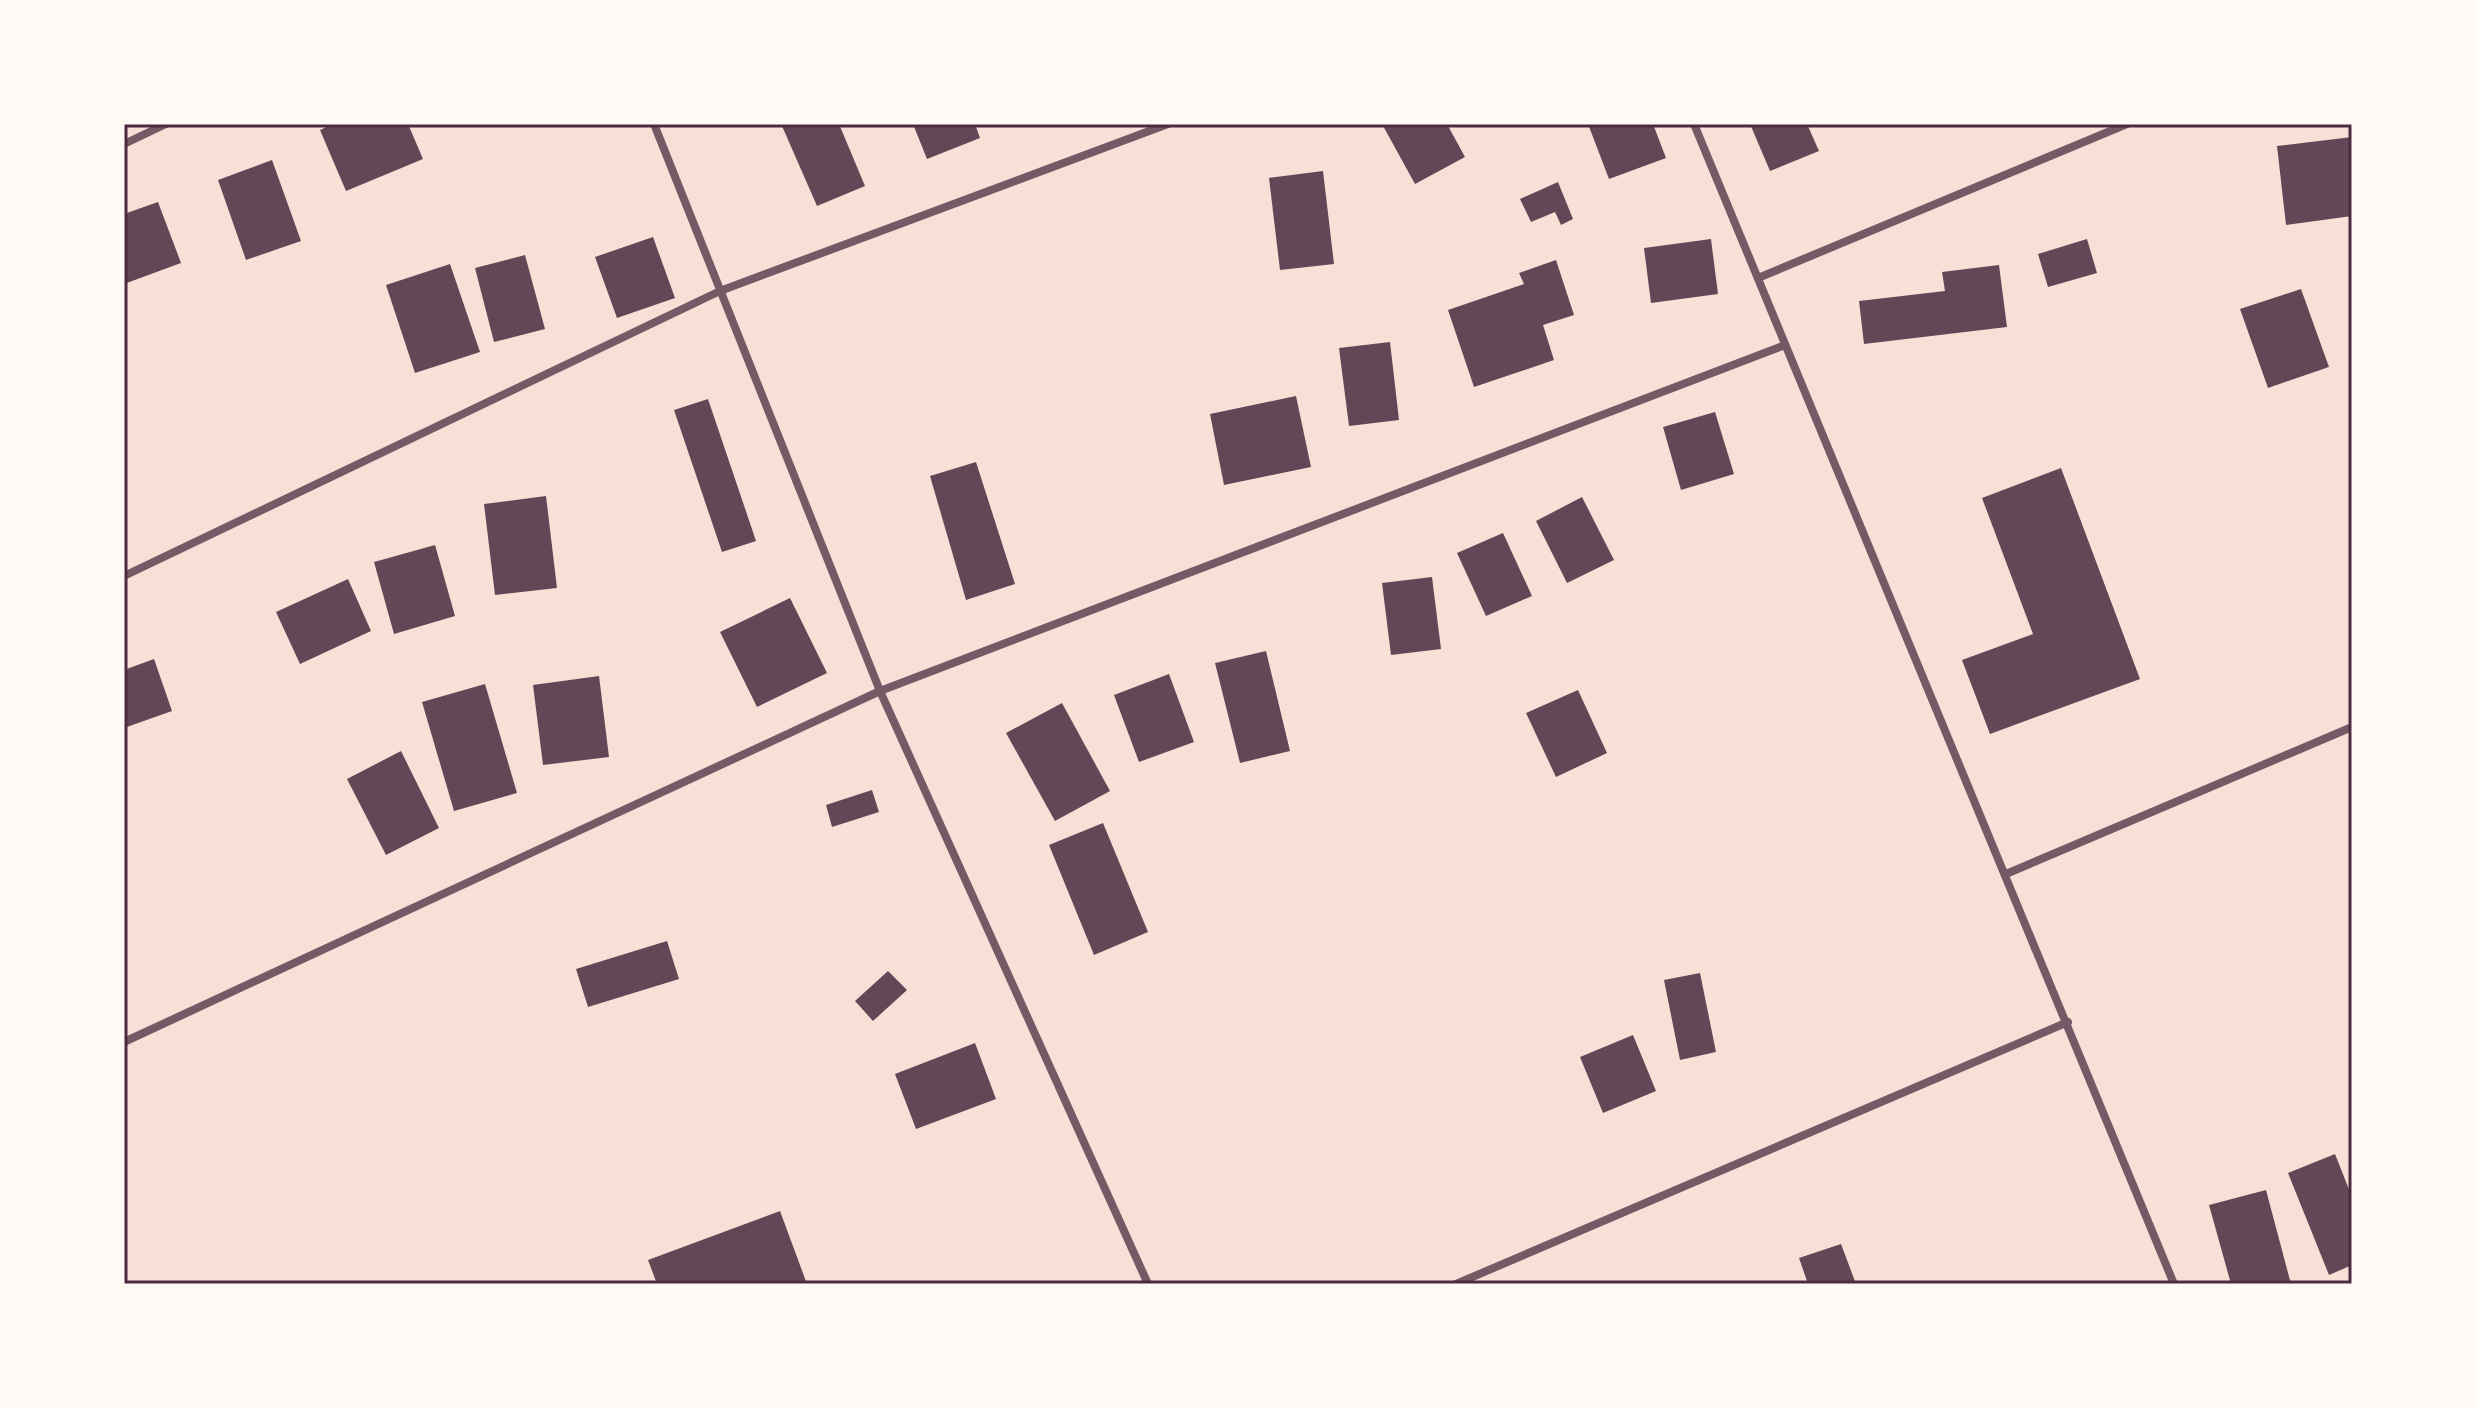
<svg xmlns="http://www.w3.org/2000/svg" width="2476" height="1408" viewBox="0 0 2476 1408" font-family="Lato,sans-serif">
	<style>
		.building { fill: #644757 }
		.lines { fill: none; stroke-linecap: round; stroke-linejoin: round }
		.minor { stroke: #755966; stroke-width: 8 }
		.neatline { fill: none; stroke: #4a2c40; stroke-width: 3 }
	</style>
	<rect width="100%" height="100%" fill="#f7e1d7"/>
	<g class="building">
		<path d="M333 124H408L423 159 346 191 320 130Z"/>
		<path d="M787 124H839L865 186 817 206 782 126Z"/>
		<path d="M913 124H975L980 138 927 159Z"/>
		<path d="M1382 124H1447L1465 157 1415 184Z"/>
		<path d="M1588 124H1653L1666 158 1609 179Z"/>
		<path d="M1750 124H1807L1819 151 1770 171Z"/>
		<path d="M2352 137V216L2286 225 2277 146Z"/>
		<path d="M272 160 301 241 246 260 218 180Z"/>
		<path d="M1323 171 1334 264 1280 270 1269 178Z"/>
		<path d="M1558 182 1573 219 1561 225 1555 212 1531 222 1520 199Z"/>
		<path d="M158 202 181 263 124 284V214Z"/>
		<path d="M653 237 675 298 617 318 595 257Z"/>
		<path d="M1711 239 1718 294 1651 303 1644 248Z"/>
		<path d="M2087 239 2097 273 2048 287 2038 254Z"/>
		<path d="M525 255 545 329 494 342 475 268Z"/>
		<path d="M1556 260 1574 315 1543 325 1554 360 1474 387 1448 310 1524 284 1519 273Z"/>
		<path d="M450 264 480 352 415 373 386 285Z"/>
		<path d="M1999 265 2007 327 1864 344 1859 301 1945 291 1942 272Z"/>
		<path d="M2301 289 2329 367 2268 388 2240 309Z"/>
		<path d="M1390 342 1399 420 1349 426 1339 348Z"/>
		<path d="M1296 396 1311 467 1224 485 1210 414Z"/>
		<path d="M708 399 756 541 722 552 674 410Z"/>
		<path d="M1715 412 1734 474 1681 490 1663 427Z"/>
		<path d="M976 462 1015 584 966 600 930 476Z"/>
		<path d="M2061 468 2140 679 1990 734 1962 660 2033 634 1982 498Z"/>
		<path d="M546 496 557 588 495 595 484 504Z"/>
		<path d="M1582 497 1614 560 1567 583 1536 521Z"/>
		<path d="M1503 533 1532 596 1486 616 1457 553Z"/>
		<path d="M435 545 455 616 394 634 374 562Z"/>
		<path d="M1432 577 1441 649 1391 655 1382 583Z"/>
		<path d="M348 579 371 631 300 664 276 612Z"/>
		<path d="M790 598 827 673 757 707 720 632Z"/>
		<path d="M1266 651 1290 751 1240 763 1215 663Z"/>
		<path d="M154 659 172 711 124 728V670Z"/>
		<path d="M1169 674 1194 742 1139 762 1114 695Z"/>
		<path d="M599 676 609 757 543 765 533 685Z"/>
		<path d="M485 684 517 793 454 811 422 702Z"/>
		<path d="M1578 690 1607 753 1556 777 1526 713Z"/>
		<path d="M1062 703 1110 791 1055 821 1006 733Z"/>
		<path d="M401 751 439 828 386 855 347 779Z"/>
		<path d="M872 790 879 812 832 827 826 805Z"/>
		<path d="M1103 823 1148 932 1094 955 1049 845Z"/>
		<path d="M667 941 679 979 588 1007 576 969Z"/>
		<path d="M888 971 907 990 873 1021 855 1001Z"/>
		<path d="M1700 973 1716 1052 1680 1060 1664 980Z"/>
		<path d="M1633 1035 1656 1091 1603 1113 1580 1057Z"/>
		<path d="M975 1043 996 1099 916 1129 895 1074Z"/>
		<path d="M2335 1154 2352 1197V1265L2329 1275 2288 1173Z"/>
		<path d="M2266 1190 2291 1284H2231L2209 1205Z"/>
		<path d="M780 1211 807 1284H657L648 1260Z"/>
		<path d="M1841 1244 1856 1284H1808L1799 1258Z"/>
	</g>
	<g class="lines">
		<g class="minor">
			<path d="M654 124 880 691 1148 1284"/>
			<path d="M1694 124 2174 1284"/>
			<path d="M124 144 166 124"/>
			<path d="M1758 278 2127 124"/>
			<path d="M124 576 720 291 1168 124"/>
			<path d="M2006 874 2352 727"/>
			<path d="M124 1042 880 691 1785 345"/>
			<path d="M1456 1284 2068 1022"/>
		</g>
	</g>
	<rect width="2476" height="1408" fill="none" stroke="#fffaf5" stroke-width="252"/>
	<rect x="126" y="126" width="2224" height="1156" class="neatline"/>
</svg>
